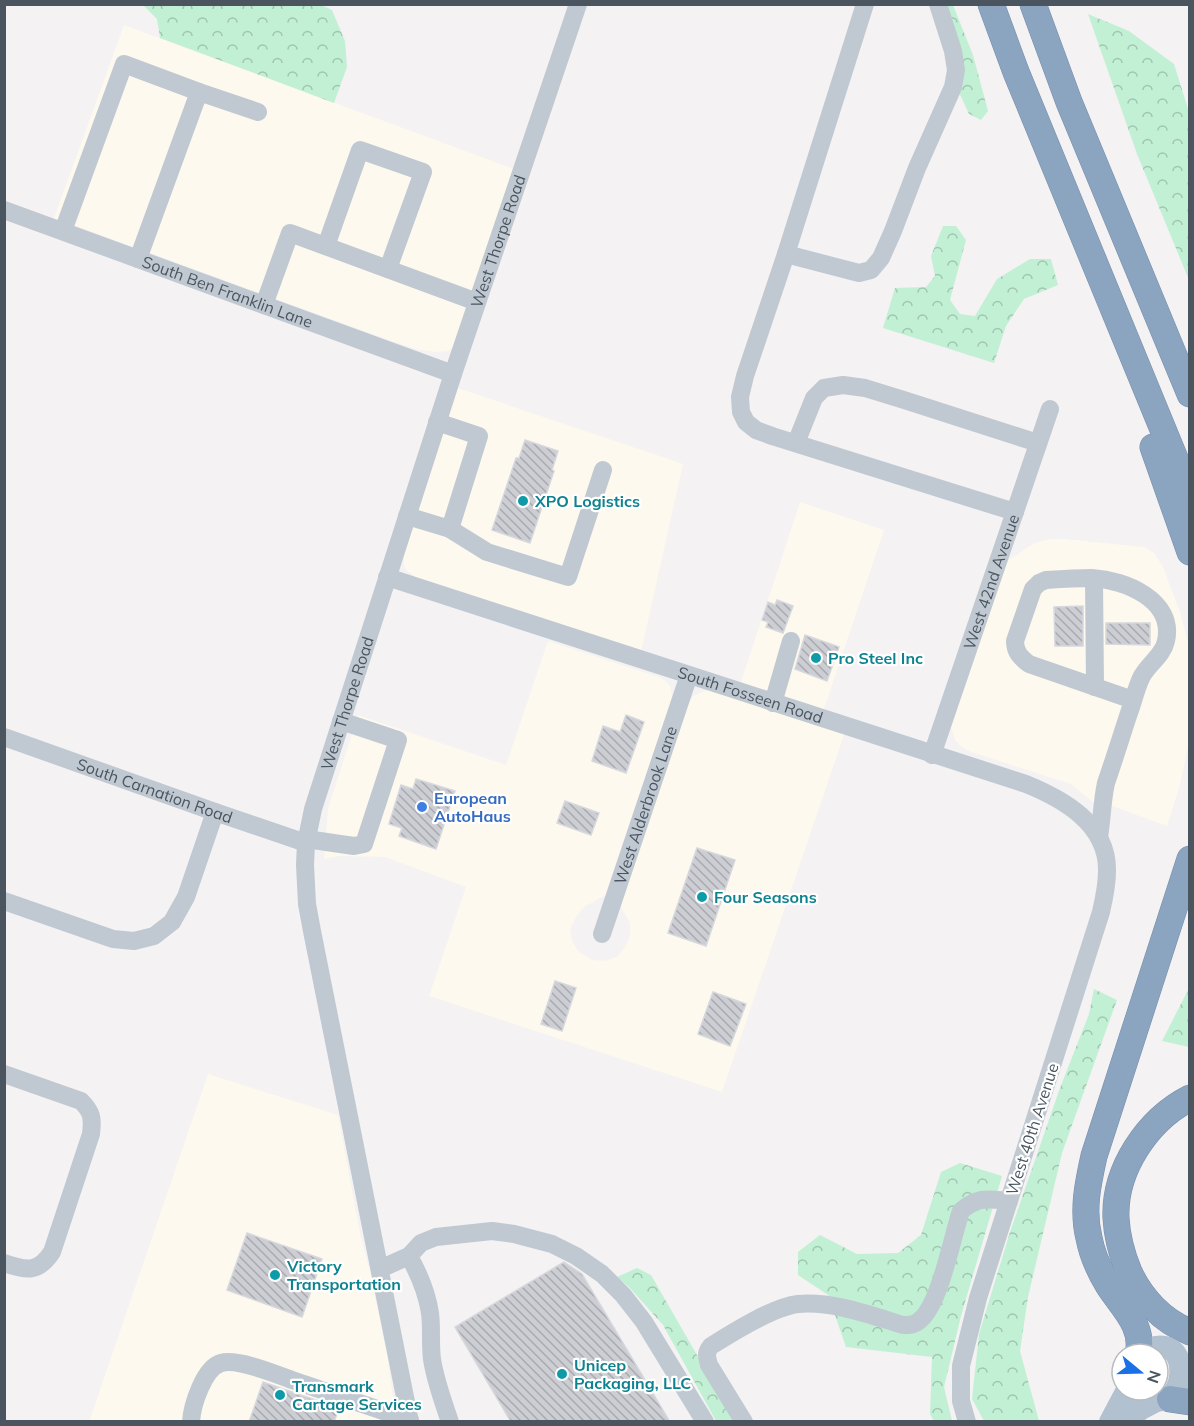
<svg xmlns="http://www.w3.org/2000/svg" width="1194" height="1426" viewBox="0 0 1194 1426" font-family="Mulish,sans-serif">
	<style>
		.commercial { fill: #fdf9ee }
		.forest { fill: url(#forest-crowns) }
		.building { fill: url(#building-back-hatch); stroke: #d6d8dd; stroke-width: 1.5 }
		.lines { fill: none; stroke-linecap: round; stroke-linejoin: round }
		.highway-casing { stroke: #768fac; stroke-width: 27 }
		.minor { stroke: #c0c9d1; stroke-width: 18 }
		.major { stroke: #b2c1d0; stroke-width: 22 }
		.highway { stroke: #8ba4c0; stroke-width: 26 }
		.culture-dot { fill: #0f9aa8; stroke: #fff; stroke-width: 2 }
		.shop-dot { fill: #3f7fe0; stroke: #fff; stroke-width: 2 }
		.labels { text-anchor: middle; dominant-baseline: central; stroke-width: 4.5; stroke-linejoin: round; paint-order: stroke }
		.street-label { font-size: 16px; fill: #4a5560; stroke: #fff }
		.culture-label { font-size: 16px; font-weight: bold; fill: #0d838f; stroke: #fff; text-anchor: start }
		.shop-label { font-size: 16px; font-weight: bold; fill: #366cbe; stroke: #fff; text-anchor: start }
	</style>
	<defs>
		<pattern id="forest-crowns" width="20" height="18" patternUnits="userSpaceOnUse" patternTransform="scale(1.5)"><rect width="20" height="18" fill="#c2f0d5"/><path d="M2 6a3 3 0 1 1 6 0M12 15a3 3 0 1 1 6 0" fill="none" stroke="#a0c5b0"/></pattern>
		<pattern id="building-back-hatch" width="6" height="6" patternUnits="userSpaceOnUse" patternTransform="scale(1.5)"><rect width="6" height="6" fill="#ccced4"/><path d="M-1 5l2 2M0 0l6 6M5-1l2 2" fill="none" stroke="#a8aaaf"/></pattern>
	</defs>
	<rect width="100%" height="100%" fill="#f4f2f2"/>
	<g class="commercial">
		<path d="M124 25 514 169 455 345 449 351 437 352 419 350 394 342 54 218Z"/>
		<path d="M455 387 683 464 641 652 419 579 407 571 404 566 403 551Z"/>
		<path d="M800 502 884 530 823 712 740 685Z"/>
		<path d="M1051 539H1065L1144 547 1155 554 1163 567 1180 612 1189 646V741L1180 785 1167 826 1112 806 1108 822 1094 803 1071 784 971 752 962 747 955 740 951 727 950 716 1002 569 1009 560 1034 543Z"/>
		<path d="M548 641 659 677 667 682 671 688 672 698 606 895 584 907 576 917 570 929 572 941 579 952 592 960 605 961 618 956 625 947 630 936V923L622 909 620 901 687 704 693 696 712 688 845 732 722 1092 429 996 466 887 385 857 339 856 324 859 328 809 358 715 506 765Z"/>
		<path d="M208 1074 338 1115 360 1233 370 1272 388 1360 396 1421 89 1422Z"/>
	</g>
	<g class="forest">
		<path d="M321 5 332 10 345 41 347 67 334 103 160 38 157 19 143 5Z"/>
		<path d="M937 5H953L973 55 988 111 981 120 969 114 957 88Z"/>
		<path d="M1088 14 1129 31 1174 64 1189 112V280L1137 154Z"/>
		<path d="M943 226H956L966 240 950 300 960 314 975 316 997 279 1030 259H1051L1058 285 1024 299 1006 326 994 363 883 328 895 288 926 287 935 276 931 256Z"/>
		<path d="M1189 988V1047L1162 1041Z"/>
		<path d="M1094 989 1117 1000 1062 1153 1028 1297 1020 1351 1039 1421H984L972 1399 979 1334 1010 1232 1060 1088 1089 1014Z"/>
		<path d="M960 1163 1002 1176 961 1316 944 1387 952 1421H934L930 1414 932 1357 846 1347 828 1295 798 1275V1252L820 1235 857 1254 898 1253 921 1235 941 1172Z"/>
		<path d="M637 1268 651 1275 735 1421H716L663 1325 629 1287 617 1277Z"/>
	</g>
	<g class="building">
		<path d="M525 440 558 451 552 470 554 471 530 543 492 530 516 458H519Z"/>
		<path d="M777 600 793 606 783 633 766 627 768 622 762 620 768 602 775 605Z"/>
		<path d="M1083 606V646H1055L1054 607Z"/>
		<path d="M1106 623H1150V645L1106 644Z"/>
		<path d="M805 635 839 647 827 681 795 669Z"/>
		<path d="M626 715 644 722 626 773 592 761 603 726 620 732Z"/>
		<path d="M416 779 455 791 436 849 399 836 402 828 389 824 401 785 413 789Z"/>
		<path d="M565 801 599 813 591 835 557 823Z"/>
		<path d="M697 848 735 860 706 946 668 933Z"/>
		<path d="M555 981 576 988 562 1031 541 1024Z"/>
		<path d="M713 992 746 1004 730 1046 698 1034Z"/>
		<path d="M247 1233 322 1259 302 1317 227 1290Z"/>
		<path d="M564 1262 582 1274 670 1422H511L455 1327Z"/>
		<path d="M263 1382 339 1408 334 1422H249Z"/>
	</g>
	<g class="lines">
		<defs>
			<g id="highway">
				<path d="M991 4 1016 72 1190 495"/>
				<path d="M1033 4 1069 102 1190 394"/>
				<path d="M1153 447 1190 552"/>
				<path d="M1190 1098C1147 1120 1114 1170 1116 1218 1117 1237 1122 1255 1129 1272 1141 1298 1162 1321 1190 1332"/>
				<path d="M1138 1354C1145 1326 1121 1306 1108 1285 1099 1270 1092 1254 1089 1238 1082 1210 1088 1183 1094 1156L1190 859"/>
				<path d="M1170 1399 1190 1402"/>
			</g>
		</defs>
		<use href="#highway" class="highway-casing"/>
		<g class="minor">
			<path d="M865 4 786 254 745 376 740 397 741 412 746 422 756 430 772 436 1015 512"/>
			<path d="M199 92 258 112"/>
			<path id="s1" d="M4 210 453 374"/>
			<path d="M63 231 124 64 199 92 138 259"/>
			<path d="M326 246 360 150 423 172 388 269"/>
			<path d="M786 254 859 273 871 270 881 258 893 231 917 168 953 87 956 70 953 51 938 4"/>
			<path d="M264 305 290 233 477 302"/>
			<path d="M796 443 814 398 824 388 843 385 865 388 904 400 1038 443"/>
			<path d="M407 516 450 529 479 436 437 422"/>
			<path d="M450 529 487 552 568 577 603 470"/>
			<path id="s2" d="M387 577 1026 784C1063 799 1108 824 1107 871 1107 885 1104 899 1101 912L978 1298 961 1366V1401L967 1422"/>
			<path d="M1094 579 1095 687"/>
			<path d="M773 703 791 641"/>
			<path id="s3" d="M4 737 215 812 306 843"/>
			<path id="s4" d="M932 755 1050 409"/>
			<path d="M1099 837C1102 819 1102 801 1106 783 1114 760 1121 737 1129 713 1133 702 1136 689 1141 678 1147 665 1163 656 1166 641 1175 600 1125 580 1092 578 1077 578 1061 579 1046 580L1039 583 1033 589 1015 641C1015 652 1020 657 1029 664L1133 700"/>
			<path d="M306 839 354 846 364 844 398 740 341 721"/>
			<path d="M4 901 113 939 134 941 154 936 172 922 186 897 215 812"/>
			<path id="s5" d="M602 934 689 675"/>
			<path d="M4 1074 81 1101C92 1112 93 1118 91 1134L52 1252C38 1273 27 1271 4 1263"/>
			<path d="M409 1256C419 1274 427 1293 430 1313 432 1328 430 1344 432 1359 435 1380 443 1401 450 1422"/>
			<path d="M380 1269 409 1256 421 1243 436 1237 492 1231 514 1234 552 1244 576 1256 602 1274 623 1295 644 1322 705 1422"/>
			<path d="M191 1422C192 1405 204 1368 221 1363 237 1358 276 1374 292 1380 331 1393 370 1407 410 1420"/>
			<path id="s6" d="M410 1422 312 931 307 904 305 865 306 843 313 809 453 374 578 4"/>
			<path d="M744 1422 709 1365C707 1357 705 1353 711 1346 733 1332 773 1307 798 1304 833 1301 870 1315 903 1325 910 1325 915 1325 920 1320 940 1304 952 1237 961 1211 978 1196 989 1199 1009 1201"/>
		</g>
		<g class="major">
			<path d="M1139 1390C1175 1425 1194 1362 1169 1348 1159 1345 1150 1347 1142 1354"/>
			<path d="M1110 1422 1127 1390"/>
			<path d="M1124 1422 1141 1409 1158 1400"/>
		</g>
		<use href="#highway" class="highway"/>
	</g>
	<g class="culture-dot">
		<circle cx="523" cy="501" r="6"/>
		<circle cx="816" cy="658" r="6"/>
		<circle cx="702" cy="897" r="6"/>
		<circle cx="275" cy="1275" r="6"/>
		<circle cx="562" cy="1374" r="6"/>
		<circle cx="280" cy="1395" r="6"/>
	</g>
	<circle class="shop-dot" cx="422" cy="807" r="6"/>
	<g class="labels">
		<g class="street-label">
			<text stroke="none"><textPath href="#s6" startOffset="1221">West Thorpe Road</textPath></text>
			<text stroke="none"><textPath href="#s1" startOffset="238">South Ben Franklin Lane</textPath></text>
			<text stroke="none"><textPath href="#s4" startOffset="183">West 42nd Avenue</textPath></text>
			<text stroke="none"><textPath href="#s2" startOffset="382">South Fosseen Road</textPath></text>
			<text stroke="none"><textPath href="#s6" startOffset="735">West Thorpe Road</textPath></text>
			<text stroke="none"><textPath href="#s3" startOffset="160">South Carnation Road</textPath></text>
			<text stroke="none"><textPath href="#s5" startOffset="136">West Alderbrook Lane</textPath></text>
			<text transform="translate(1032 1129) rotate(-72)">West 40th Avenue</text>
		</g>
		<g class="culture-label">
			<text x="535" y="501">XPO Logistics</text>
			<text x="828" y="658">Pro Steel Inc</text>
			<text x="714" y="897">Four Seasons</text>
			<text x="287" y="1266">Victory<tspan x="287" dy="18">Transportation</tspan></text>
			<text x="574" y="1365">Unicep<tspan x="574" dy="18">Packaging, LLC</tspan></text>
			<text x="292" y="1386">Transmark<tspan x="292" dy="18">Cartage Services</tspan></text>
		</g>
		<g class="shop-label">
			<text x="434" y="798">European<tspan x="434" dy="18">AutoHaus</tspan></text>
		</g>
	</g>
	<rect width="1194" height="1426" fill="none" stroke="#4a5560" stroke-width="12"/>
	<g transform="translate(1140 1372) rotate(109)"><circle r="28" fill="#ffffff" stroke="#b7bbbf" stroke-width="1.5"/>
	<path d="M0-4.5L10 22L0 15L-10 22Z" fill="#1b70e6"/>
	<text y="-9" font-size="16" font-weight="bold" text-anchor="middle" fill="#4a5560">N</text>
	</g>
</svg>
